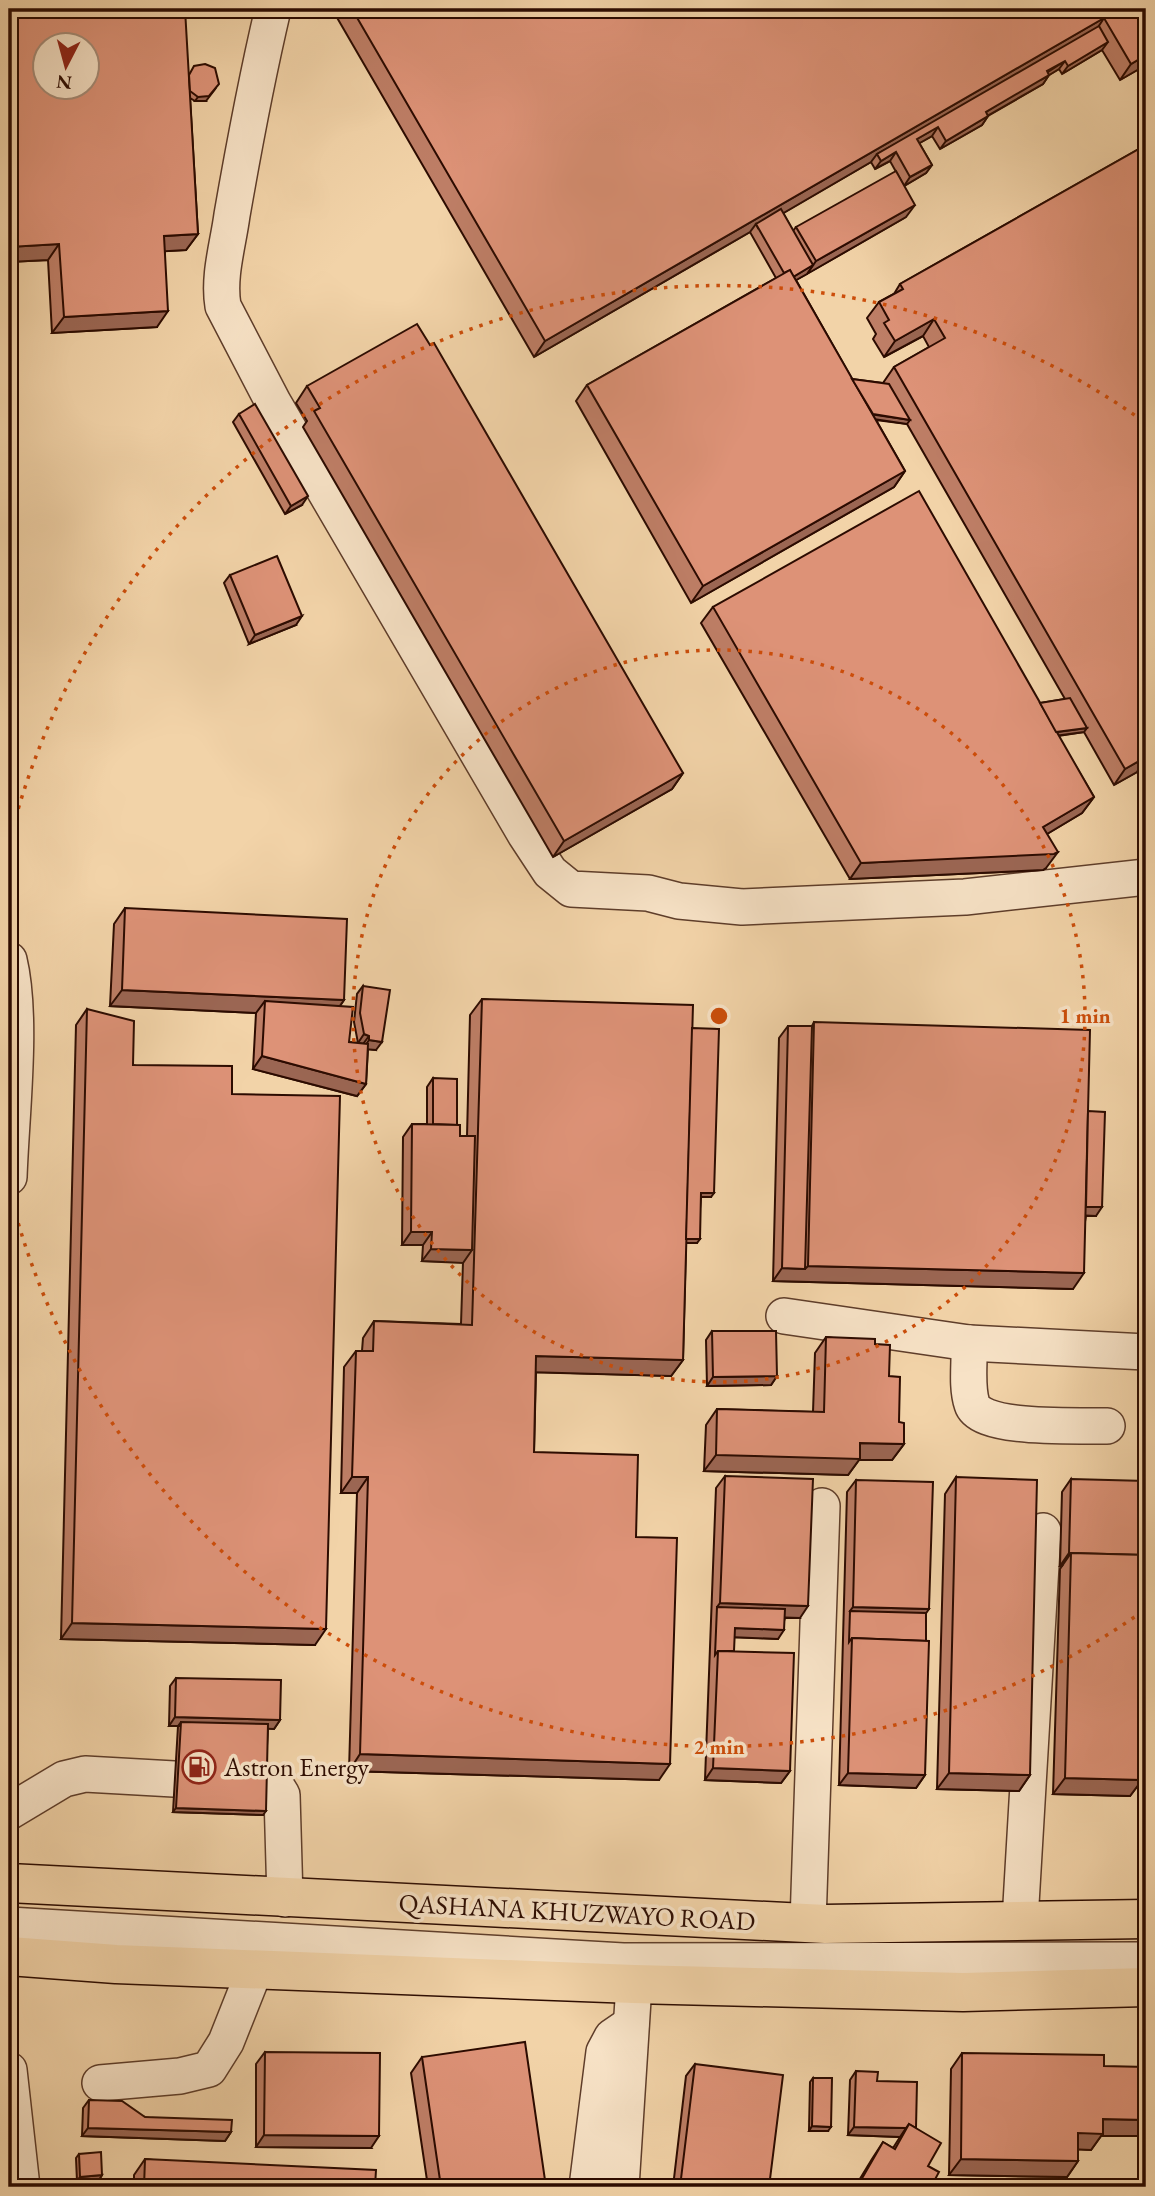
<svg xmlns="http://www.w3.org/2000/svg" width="1155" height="2196" viewBox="0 0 1155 2196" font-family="'EB Garamond',serif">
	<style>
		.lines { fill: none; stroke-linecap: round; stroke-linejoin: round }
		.minor-casing { stroke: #5e3d2a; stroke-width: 38 }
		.major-casing { stroke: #2c0b00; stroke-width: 41 }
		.minor { stroke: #f7e2c6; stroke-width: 35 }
		.major { stroke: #f2d3a8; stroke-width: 38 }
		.wall { fill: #be7e66; stroke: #2c0b00; stroke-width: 2 }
		.shaded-wall { fill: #9b6653; stroke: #2c0b00; stroke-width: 2 }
		.building { fill: #dd9277; stroke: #2c0b00; stroke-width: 2; fill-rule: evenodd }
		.ring { fill: none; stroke: #cc4d0a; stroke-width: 3.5; stroke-dasharray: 3.5 7 }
		.labels { text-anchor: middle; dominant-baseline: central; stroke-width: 7; stroke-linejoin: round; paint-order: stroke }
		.poi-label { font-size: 26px; fill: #2c0b00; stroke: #f7e2c6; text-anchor: start }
		.street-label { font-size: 26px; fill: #2c0b00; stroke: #f7e2c6 }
		.centre { fill: #cc4d0a; stroke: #f7e2c6; stroke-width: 3.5 }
		.ring-label { font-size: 21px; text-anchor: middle; font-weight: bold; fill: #cc4d0a; stroke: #f7e2c6; stroke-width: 7; stroke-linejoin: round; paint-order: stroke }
	</style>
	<rect width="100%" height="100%" fill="#f2d3a8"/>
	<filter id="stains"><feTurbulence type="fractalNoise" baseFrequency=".00286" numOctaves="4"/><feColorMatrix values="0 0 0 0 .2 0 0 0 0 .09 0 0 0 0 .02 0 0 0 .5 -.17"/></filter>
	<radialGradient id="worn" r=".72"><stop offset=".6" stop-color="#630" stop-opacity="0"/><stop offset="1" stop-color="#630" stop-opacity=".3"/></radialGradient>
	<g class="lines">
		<defs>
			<g id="minor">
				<path d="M273 9C257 77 244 146 232 215 228 245 218 276 223 306L273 402 525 834 550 872 571 889 648 893 679 901 742 907 965 897 1146 877"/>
				<path d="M9 960C23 1018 11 1116 9 1177"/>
				<path d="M784 1316 969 1343 1146 1352"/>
				<path d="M969 1343C970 1362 966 1386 972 1404 980 1431 1081 1425 1107 1426"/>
				<path d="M263 1781 277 1787 282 1795 285 1899"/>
				<path d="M9 1812 64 1779 85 1774 174 1779"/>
				<path d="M1020 1921 1043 1531"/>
				<path d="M808 1923 822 1506"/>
				<path d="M9 1925 623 1961 1146 1960"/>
				<path d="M9 2070 22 2187"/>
				<path d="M100 2083 180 2076 209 2069 226 2042 255 1969"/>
				<path d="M587 2187 604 2052 612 2037 631 2024"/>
				<path d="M621 2187 634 1984"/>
			</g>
			<g id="major">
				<path d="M9 1883 825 1924 1146 1919"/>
				<path d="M9 1956 116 1964 634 1984 963 1992 1146 1987"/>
			</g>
		</defs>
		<use href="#minor" class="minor-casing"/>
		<use href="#major" class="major-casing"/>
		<use href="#minor" class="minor"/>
		<use href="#major" class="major"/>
	</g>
	<g class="wall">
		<path d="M9 9 189 74 206 101H195L190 98 198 234 186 250 165 251 157 327 52 333 48 260 9 262Z"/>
		<path d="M332 9H675L678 14 1146 9V65L1120 80 1102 50 1062 74 1059 69 1049 75 1043 84 988 116 982 125 940 149 932 136 919 143 932 165 926 173 904 186 890 161 875 169 871 162 783 213 793 231 796 227 906 217 796 280 852 379 883 383 894 367 929 347 923 336 884 357 873 339 876 334 867 318 879 302 894 294 900 284 1146 145V759L1137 772 1114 785 1084 732 1058 736 1094 797 1082 813 1047 834 1046 868 1043 870 850 879 701 623 713 607 1040 703 1065 699 907 424 876 420 905 471 894 487 691 603 576 401 587 385 776 278 750 232 534 357Z"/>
		<path d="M307 386 683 773 672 789 553 857 303 427 307 421 296 403Z"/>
		<path d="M239 414 302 505 285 514 233 422Z"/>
		<path d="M230 575 296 625 249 644 224 583Z"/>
		<path d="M125 908 344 1000 340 1006 349 1042 358 1043 354 1022 357 994 363 986 376 1050 368 1049 366 1084 357 1096 253 1069 256 1013 110 1006 114 924Z"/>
		<path d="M482 999 692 1028 711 1197H701L697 1243H686L683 1360 671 1376 536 1372 534 1452 636 1537 659 1780 349 1771 357 1493H341L344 1367 356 1351H362L363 1338 374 1321 461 1324 463 1262 422 1261 423 1245H402L403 1137 412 1124H427V1087L433 1078 457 1125 460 1136H467L470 1015Z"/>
		<path d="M87 1009 133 1065 232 1094 315 1645 61 1639 76 1025Z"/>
		<path d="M814 1022 1088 1111 1096 1216H1086L1073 1289 773 1281 779 1038 788 1026H812Z"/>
		<path d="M712 1331 777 1376 771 1385 707 1386 706 1340Z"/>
		<path d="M826 1337 875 1344 889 1376 904 1444 892 1460H859L848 1475 704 1471 706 1425 717 1409 813 1412 815 1353Z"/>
		<path d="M725 1476 800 1618H785L778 1639 734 1637V1651L790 1771 781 1783 705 1780 716 1488Z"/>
		<path d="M956 1477 1030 1775 1019 1791 937 1789 945 1494Z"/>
		<path d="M1071 1479 1142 1780 1130 1796 1053 1794 1060 1569 1062 1566H1060L1062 1492Z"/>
		<path d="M856 1480 926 1613 925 1775 916 1788 839 1785 847 1492Z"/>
		<path d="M176 1678 280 1720 274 1729 268 1728 263 1815 173 1812 178 1726H169L170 1686Z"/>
		<path d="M265 2052 371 2148 256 2147V2064Z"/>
		<path d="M962 2053 1101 2136 1091 2150 1078 2149V2161L1067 2177 949 2175 951 2069Z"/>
		<path d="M422 2057 546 2187H428L411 2073Z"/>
		<path d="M695 2064 769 2187H673L686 2076Z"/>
		<path d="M856 2071 877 2081 916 2128 928 2166 931 2187H855L872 2159 883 2142 893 2148 900 2137 848 2135 850 2080Z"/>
		<path d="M813 2078 828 2131H809L810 2082Z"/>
		<path d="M89 2100 145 2117 231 2132 225 2141 82 2136 83 2108Z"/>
		<path d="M79 2154 102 2175 99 2180 77 2181 76 2158Z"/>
		<path d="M145 2159 375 2187H134V2175Z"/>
	</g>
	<g class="shaded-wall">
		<path d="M1104 18 1093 35 877 154 871 162 758 228 756 224 750 232 534 357 545 341Z"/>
		<path d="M1108 42 1102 50 1062 74 1068 66Z"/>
		<path d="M1146 55V65L1120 80 1131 64Z"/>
		<path d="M1065 61 1059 69 1041 80 1049 75 1043 84 980 120 986 112Z"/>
		<path d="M216 88 206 101H195L198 97Z"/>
		<path d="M988 116 982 125 940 149 946 141Z"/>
		<path d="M938 127 932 136 911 148 917 139Z"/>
		<path d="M896 152 890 161 875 169 881 161Z"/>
		<path d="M932 165 926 173 904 186 910 177Z"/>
		<path d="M915 205 906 217 807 274 816 261Z"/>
		<path d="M198 234 186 250 153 252 164 236Z"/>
		<path d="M59 244 48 260 9 262V247Z"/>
		<path d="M813 265 807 274 782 288 788 280Z"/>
		<path d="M168 311 157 327 52 333 64 317Z"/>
		<path d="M934 319 923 336 884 357 895 341Z"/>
		<path d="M856 412 910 420 907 424 853 416Z"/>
		<path d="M905 471 894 487 691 603 703 586Z"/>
		<path d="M308 496 302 505 285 514 291 506Z"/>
		<path d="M302 616 296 625 249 644 255 635Z"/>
		<path d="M1087 728 1084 732 1040 738 1043 734Z"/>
		<path d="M1146 757 1137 772 1114 785 1125 769Z"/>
		<path d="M683 773 672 789 553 857 564 841Z"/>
		<path d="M1094 797 1082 813 1032 843 1043 827Z"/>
		<path d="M1058 852 1046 868 1043 870 850 879 861 863Z"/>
		<path d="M122 990 344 1000 332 1017 265 1001 256 1013 110 1006Z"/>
		<path d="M364 1034 369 1036 363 1044 358 1043Z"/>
		<path d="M369 1040 382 1042 376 1050 363 1049Z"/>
		<path d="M262 1056 366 1084 357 1096 253 1069Z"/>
		<path d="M701 1193H714L711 1197H698Z"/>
		<path d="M1081 1207H1102L1096 1216 1075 1215Z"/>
		<path d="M411 1232H432L423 1245H402Z"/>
		<path d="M678 1239H700L697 1243H675Z"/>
		<path d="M431 1249 472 1250 463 1263 422 1261Z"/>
		<path d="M808 1266 1084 1273 1073 1289 773 1281 782 1268 805 1269Z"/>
		<path d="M536 1356 683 1360 671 1376 525 1372Z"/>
		<path d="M777 1376 771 1385 707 1386 713 1377Z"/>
		<path d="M860 1443 904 1444 892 1460H859L848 1475 704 1471 716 1455Z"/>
		<path d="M352 1477H368L357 1493H341Z"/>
		<path d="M1069 1553H1071L1062 1566H1060Z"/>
		<path d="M720 1603 808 1606 800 1618 717 1615V1607Z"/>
		<path d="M853 1607 929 1609 920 1622 850 1611Z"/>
		<path d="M72 1623 326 1629 315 1645 61 1639Z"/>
		<path d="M735 1628 784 1630 778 1639 729 1637Z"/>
		<path d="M175 1717 280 1720 274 1729 180 1726 181 1722 178 1726H169Z"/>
		<path d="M360 1754 670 1764 659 1780 349 1771Z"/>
		<path d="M713 1768 790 1771 781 1783 705 1780Z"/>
		<path d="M848 1773 925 1775 916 1788 839 1785Z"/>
		<path d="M949 1773 1030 1775 1019 1791 937 1789Z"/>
		<path d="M1065 1778 1142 1780 1130 1796 1053 1794Z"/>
		<path d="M176 1808 266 1811 263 1815 173 1812Z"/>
		<path d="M1103 2119 1146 2120V2136H1101L1091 2150 1067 2149 1078 2133Z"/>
		<path d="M812 2126 831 2127 828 2131H809Z"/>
		<path d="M854 2127 906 2128 900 2137 848 2135Z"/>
		<path d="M88 2128 231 2132 225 2141 82 2136Z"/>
		<path d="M264 2135 379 2136 371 2148 256 2147Z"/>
		<path d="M961 2159 1078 2161 1067 2177 949 2175Z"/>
		<path d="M102 2175 99 2180 77 2181 80 2177Z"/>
	</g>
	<g class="building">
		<path d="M9 9H185L198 234 164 236 168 311 64 317 59 244 9 247ZM46 46H88V88H46Z"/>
		<path d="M352 9H675L678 14 687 9H1146V55L1131 64 1104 18 545 341Z"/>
		<path d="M1099 26 1108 42 1068 66 1065 61 1047 71 1049 75 986 112 988 116 946 141 938 127 917 139 932 165 910 177 896 152 881 161 877 154Z"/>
		<path d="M205 64 215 68 219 84 209 96 198 97 190 91 189 75 194 66Z"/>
		<path d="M1146 145V744L1142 746 1146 753V757L1125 769 894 367 945 338 934 319 895 341 884 323 889 320 879 302 903 289 900 284Z"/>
		<path d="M896 171 915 205 816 261 796 227Z"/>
		<path d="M781 209 813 265 793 277 790 270 784 273 756 224Z"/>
		<path d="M790 270 905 471 703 586 587 385Z"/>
		<path d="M417 324 430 345 434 343 683 773 564 841 314 411 320 408 307 386Z"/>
		<path d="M852 379 889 384 910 420 873 414Z"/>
		<path d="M255 404 308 496 291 506 239 414Z"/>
		<path d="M919 491 1094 797 1043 827 1058 852 1054 854 861 863 713 607Z"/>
		<path d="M277 556 302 616 255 635 230 575Z"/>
		<path d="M1070 698 1087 728 1056 732 1040 703Z"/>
		<path d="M125 908 347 919 344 1000 122 990Z"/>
		<path d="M363 986 390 990 382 1042 369 1040V1036L364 1034 360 1013Z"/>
		<path d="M482 999 693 1005 683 1360 536 1356 534 1452 638 1455 636 1537 677 1538 670 1764 360 1754 368 1477H352L356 1351H373L374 1321 472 1325Z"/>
		<path d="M265 1001 353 1007 349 1042 368 1044 366 1084 262 1056Z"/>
		<path d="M87 1009 134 1021 133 1065 232 1066V1094L340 1096 326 1629 72 1623Z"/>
		<path d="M814 1022 1090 1030 1084 1273 808 1266Z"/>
		<path d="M788 1026H812L805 1269 782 1268Z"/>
		<path d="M692 1028 719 1029 714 1193H701L700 1239H686Z"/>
		<path d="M433 1078 457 1079V1125L433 1124Z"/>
		<path d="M1088 1111 1105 1112 1102 1207H1086Z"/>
		<path d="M412 1124 460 1125V1136H475L472 1250 431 1249 432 1232H411Z"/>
		<path d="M712 1331H776L777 1376 713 1377Z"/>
		<path d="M826 1337 875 1339V1344L890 1345 889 1376 900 1377 899 1422 904 1423V1444L860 1443V1459L716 1455 717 1409 824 1412Z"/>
		<path d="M725 1476 813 1479 808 1606 720 1603Z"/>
		<path d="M956 1477 1037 1480 1030 1775 949 1773Z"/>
		<path d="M1071 1479 1146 1481V1555L1069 1553Z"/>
		<path d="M856 1480 933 1482 929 1609 853 1607Z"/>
		<path d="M1071 1553 1146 1555V1618L1142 1780 1065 1778Z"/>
		<path d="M717 1607 785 1609 784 1630 735 1628 734 1651H718L715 1655Z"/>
		<path d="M850 1611 926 1613V1641L852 1638 849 1642Z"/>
		<path d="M852 1638 929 1641 925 1775 848 1773Z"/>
		<path d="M718 1651 794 1653 790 1771 713 1768Z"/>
		<path d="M176 1678 281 1680 280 1720 175 1717Z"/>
		<path d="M181 1722 268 1724 266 1811 176 1808Z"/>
		<path d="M525 2042 546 2187H441L422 2057Z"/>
		<path d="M265 2052 380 2053 379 2136 264 2135Z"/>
		<path d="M962 2053 1104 2055V2066L1146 2067V2120L1103 2119V2134L1078 2133V2161L961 2159Z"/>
		<path d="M695 2064 783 2075 769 2187H680Z"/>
		<path d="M856 2071 878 2072 877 2081 917 2082 916 2128 909 2124 906 2128 854 2127Z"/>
		<path d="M813 2078H832L831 2127 812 2126Z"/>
		<path d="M89 2100 122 2101 145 2117 232 2120 231 2132 88 2128Z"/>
		<path d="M909 2124 941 2143 928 2166 939 2172 931 2187H857L883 2142 895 2149Z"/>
		<path d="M101 2152 102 2175 80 2177 79 2154Z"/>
		<path d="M145 2159 376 2170 375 2187H144Z"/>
	</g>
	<g class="ring">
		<circle cx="719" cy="1016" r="366"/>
		<path d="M1143 1611A731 731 0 0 1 10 1193M10 839A731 731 0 0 1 1143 421"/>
	</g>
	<defs>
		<symbol id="fuel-ring" viewBox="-11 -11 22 22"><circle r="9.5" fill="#f7e2c6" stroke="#8f2418" stroke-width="1.5"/><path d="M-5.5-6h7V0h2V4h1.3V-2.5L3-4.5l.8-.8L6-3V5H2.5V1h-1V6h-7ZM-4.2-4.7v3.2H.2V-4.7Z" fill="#8f2418"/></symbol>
	</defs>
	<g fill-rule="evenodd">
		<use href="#fuel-ring" x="180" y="1748" width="38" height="38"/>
	</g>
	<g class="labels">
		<g class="poi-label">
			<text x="224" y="1767">Astron Energy</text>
		</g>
		<g class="street-label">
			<text transform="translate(577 1912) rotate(3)">QASHANA KHUZWAYO ROAD</text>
		</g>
	</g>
	<circle cx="719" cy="1016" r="10" class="centre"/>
	<g class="ring-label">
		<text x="1085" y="1023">1 min</text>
		<text x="719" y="1754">2 min</text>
	</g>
	<rect width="1155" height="2196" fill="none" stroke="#f2d3a8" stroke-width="35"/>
	<rect x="10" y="10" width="1134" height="2175" fill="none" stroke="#2c0b00" stroke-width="3.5"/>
	<rect x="18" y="18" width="1120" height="2161" fill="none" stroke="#2c0b00" stroke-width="2"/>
	<g transform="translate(66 66) rotate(186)"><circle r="33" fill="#f7e2c6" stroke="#a68c77" stroke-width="2"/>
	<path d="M0-5L12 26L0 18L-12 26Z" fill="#8f2418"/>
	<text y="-10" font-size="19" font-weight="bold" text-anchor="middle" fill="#2c0b00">N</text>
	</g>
	<rect width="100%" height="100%" filter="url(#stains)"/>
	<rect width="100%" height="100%" fill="url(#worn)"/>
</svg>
